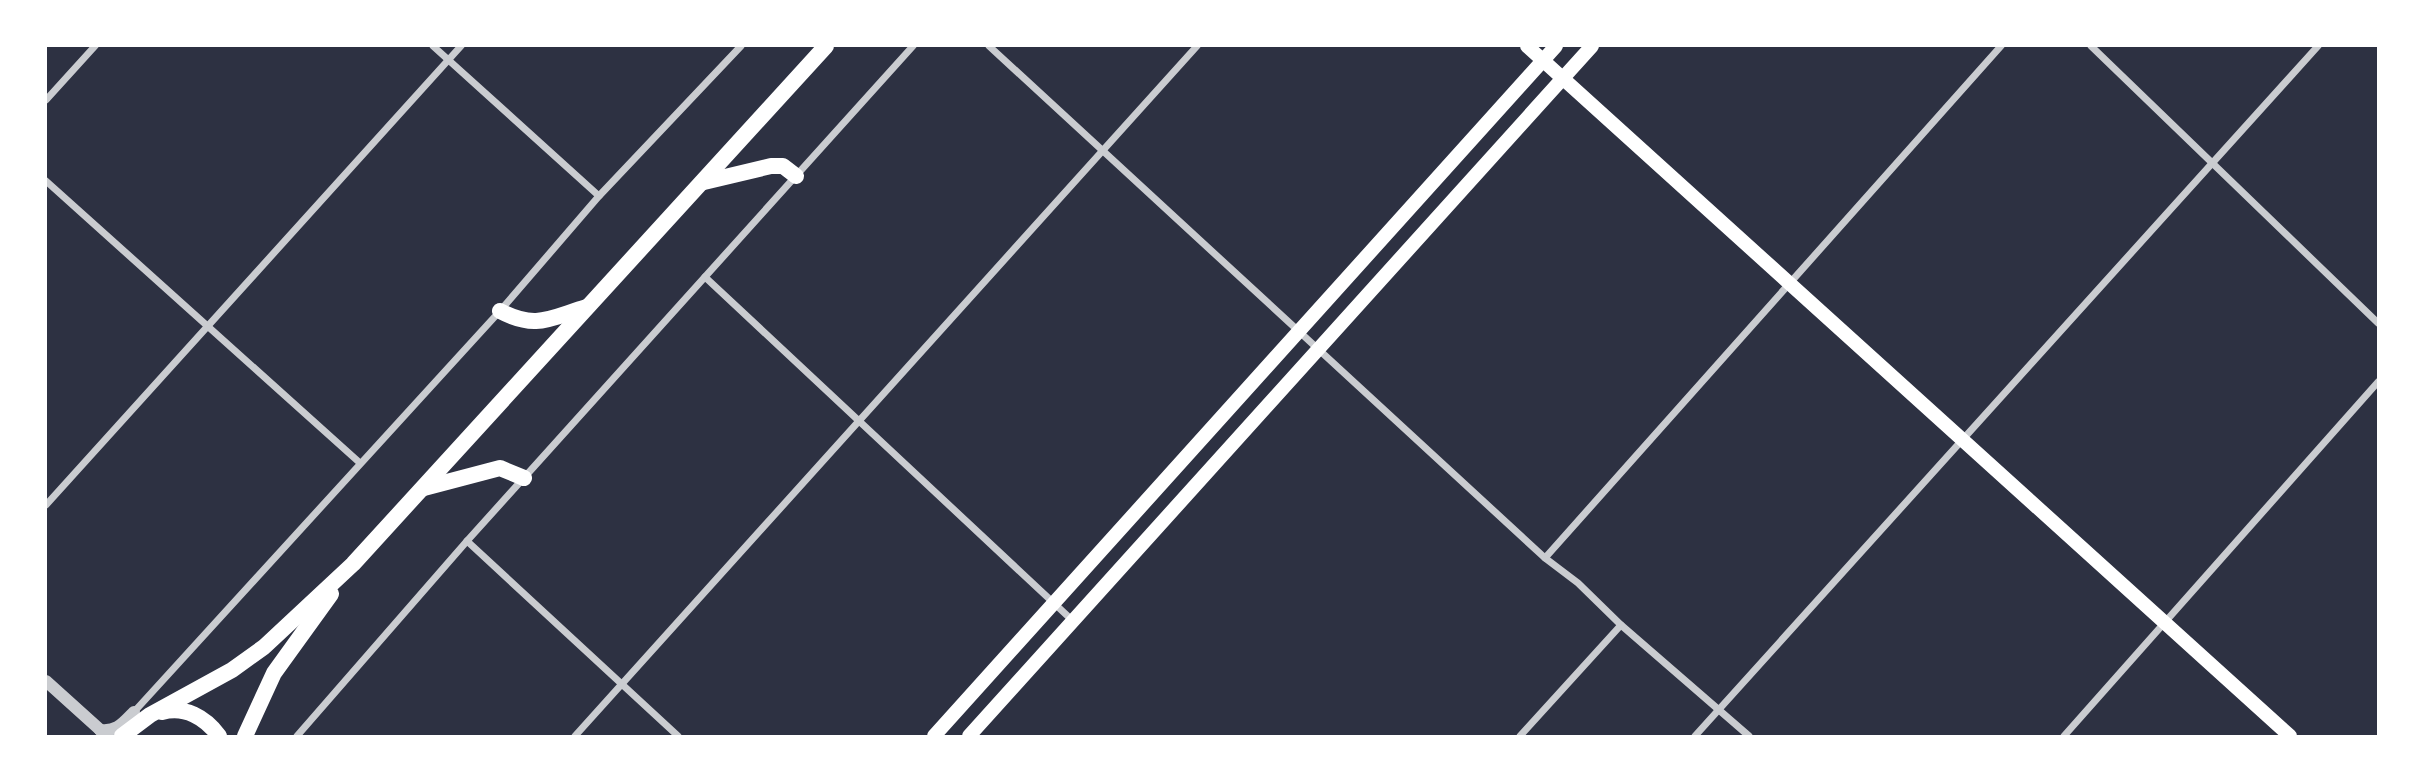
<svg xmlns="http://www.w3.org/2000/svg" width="2424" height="782" viewBox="0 0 2424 782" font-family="Roboto,sans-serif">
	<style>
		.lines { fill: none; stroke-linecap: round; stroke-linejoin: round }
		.minor { stroke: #caccd0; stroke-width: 7 }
		.tertiary { stroke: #caccd0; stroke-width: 12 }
		.secondary { stroke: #fff; stroke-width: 14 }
		.primary { stroke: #fff; stroke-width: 16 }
	</style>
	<rect width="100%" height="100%" fill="#2d3142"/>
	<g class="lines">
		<g class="minor">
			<path d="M433 46 599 196"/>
			<path d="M989 46 1545 558 1578 583 1621 625 1749 736"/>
			<path d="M2091 46 2378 323"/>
			<path d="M46 100 95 46"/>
			<path d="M46 181 360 463"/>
			<path d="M705 277 1073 621"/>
			<path d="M46 505 461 46"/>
			<path d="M467 541 678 736"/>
			<path d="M1545 558 2001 46"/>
			<path d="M133 713 500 311 599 196 741 46"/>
			<path d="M297 736 467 541 913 46"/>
			<path d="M575 736 1197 46"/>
			<path d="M1520 736 1621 625"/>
			<path d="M1695 736 2318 46"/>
			<path d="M2064 736 2378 382"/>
		</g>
		<g class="tertiary">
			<path d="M46 681 107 736"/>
			<path d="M100 730C117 732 123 723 134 712"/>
		</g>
		<g class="secondary">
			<path d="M1527 46 2290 736"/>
			<path d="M934 736 1556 46"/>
			<path d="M969 736 1592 46"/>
		</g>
		<g class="primary">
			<path d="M704 182 771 166H783L796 176"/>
			<path d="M500 311C536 330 550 318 587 307"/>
			<path d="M424 488 500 468 524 478"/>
			<path d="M162 712C185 706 205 717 219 736"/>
			<path d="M122 736 150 715 232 670 264 647 353 564 826 46"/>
			<path d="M245 736 274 673 331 594"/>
		</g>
	</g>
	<rect width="2424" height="782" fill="none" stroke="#ffffff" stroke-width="94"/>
</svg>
